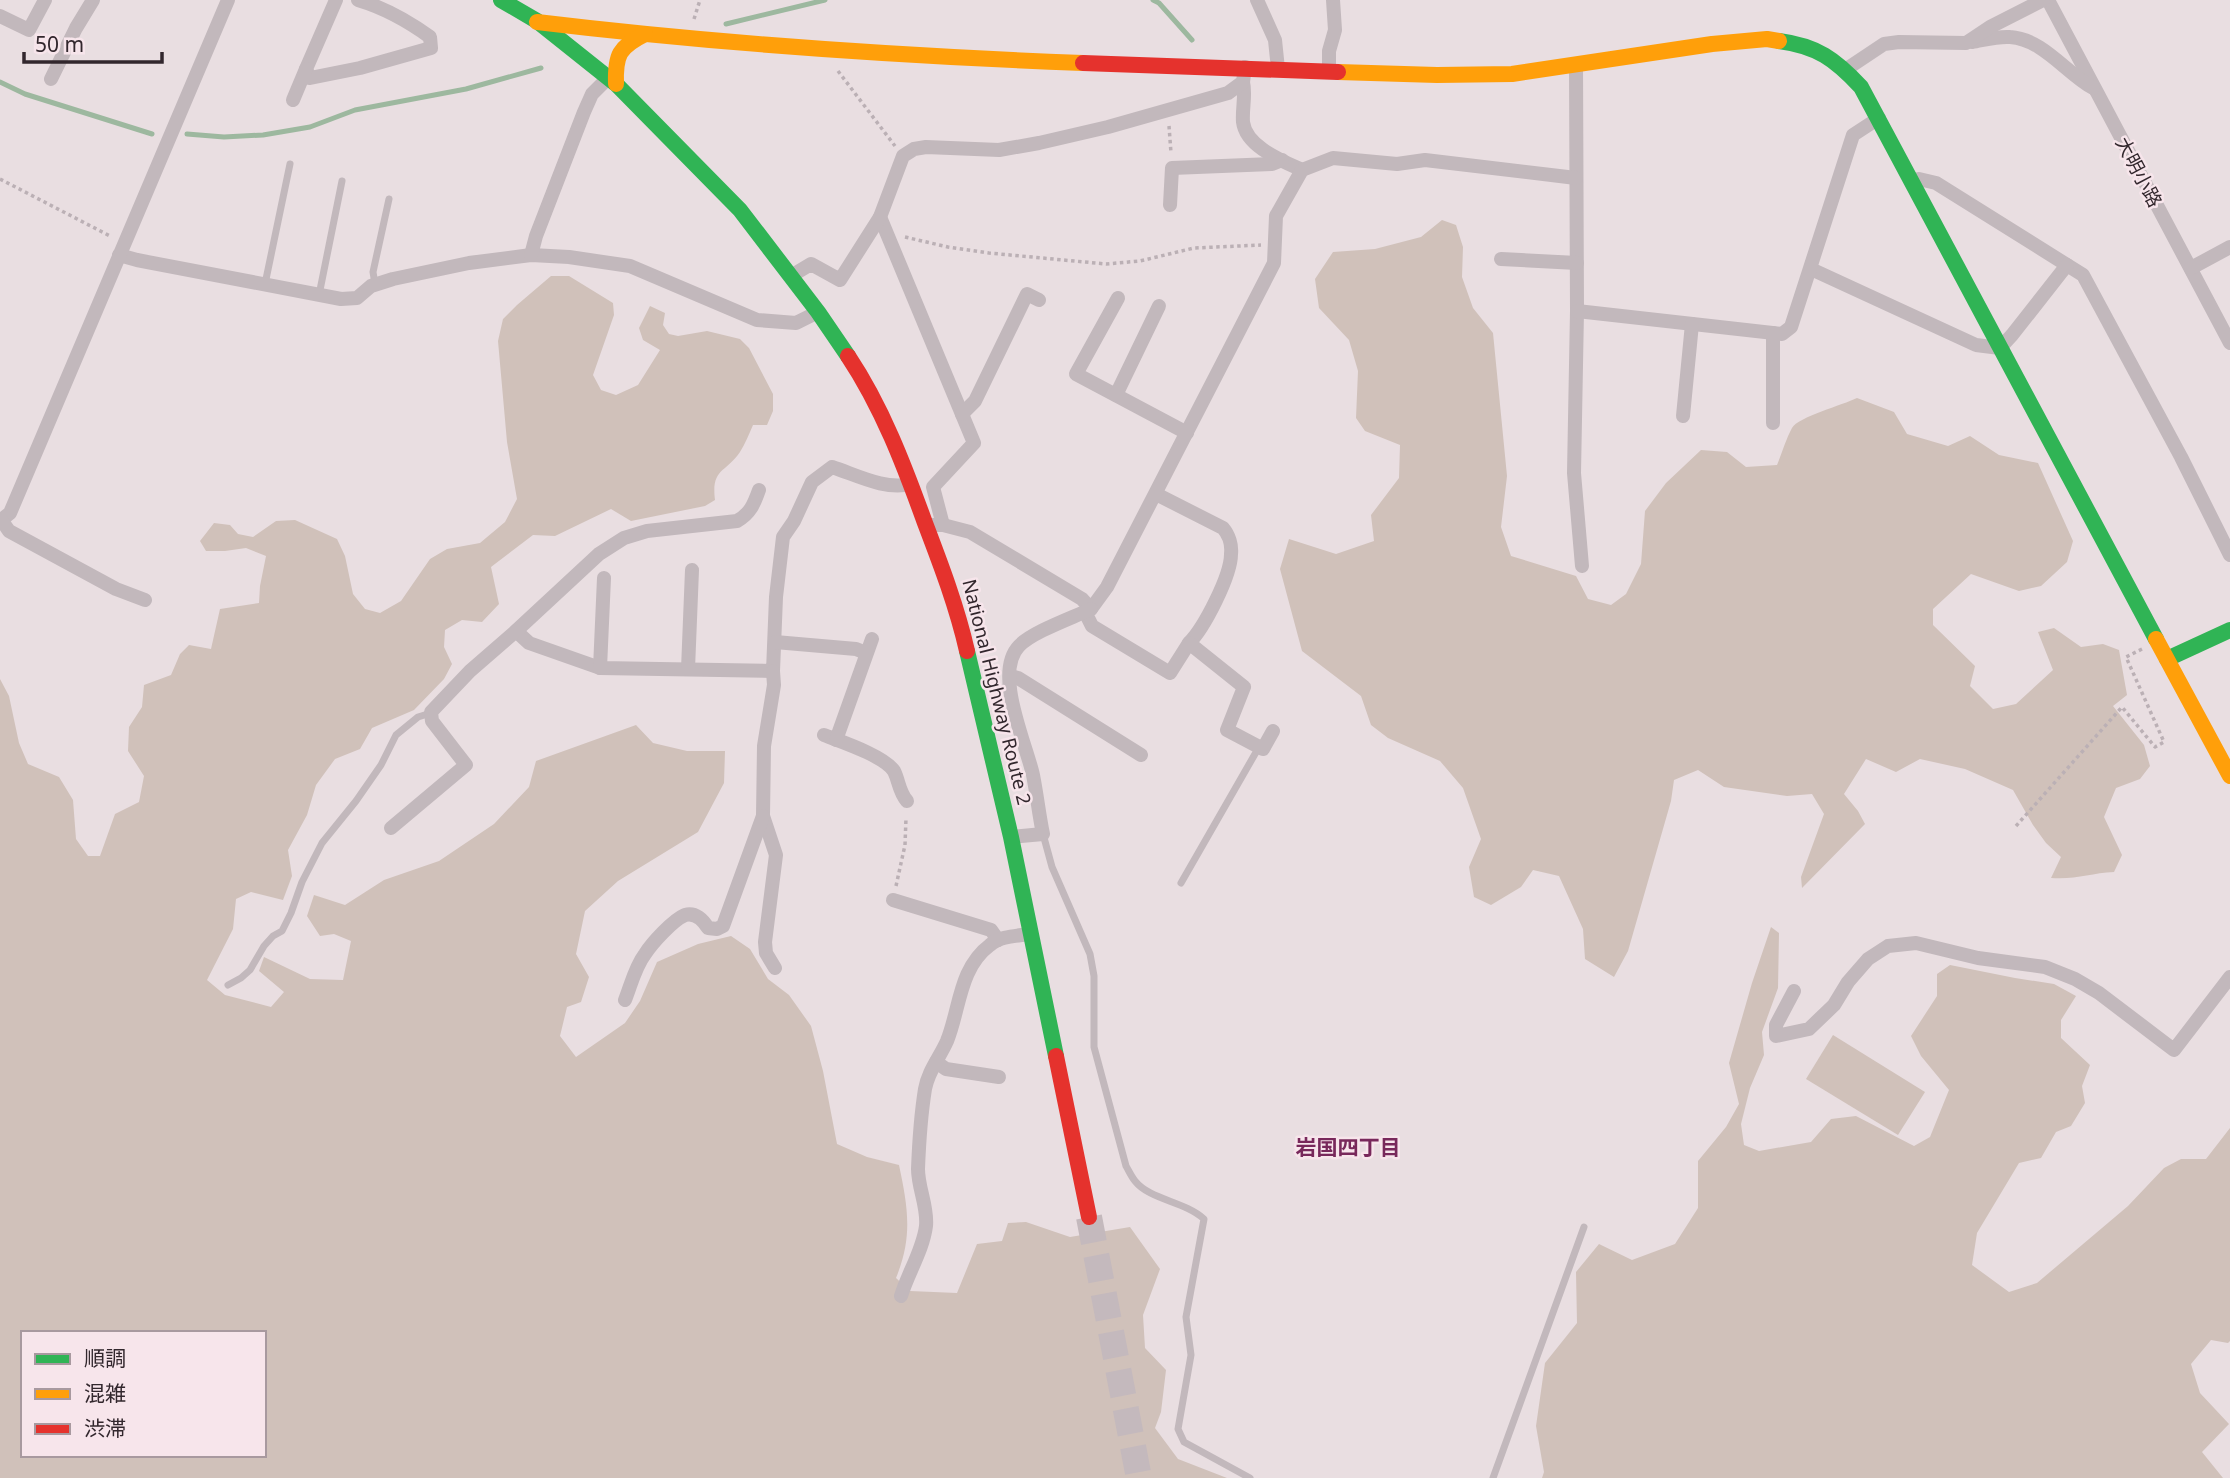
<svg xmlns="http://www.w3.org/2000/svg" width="2230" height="1478" viewBox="0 0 2230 1478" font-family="'Noto Sans','Noto Sans JP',sans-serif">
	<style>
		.green { fill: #d0c1ba; fill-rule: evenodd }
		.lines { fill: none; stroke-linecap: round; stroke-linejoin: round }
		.stream { stroke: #9db89f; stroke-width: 5 }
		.highway-tunnel { stroke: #c4b9bd; stroke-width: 26; stroke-dasharray: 26 13; stroke-linecap: butt }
		.path { stroke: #bbb0b5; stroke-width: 3.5; stroke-dasharray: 3.5 3.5; stroke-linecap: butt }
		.lane { stroke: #c2b8bc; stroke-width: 7 }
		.street { stroke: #c2b8bc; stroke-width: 14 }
		.fast { stroke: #30b455; stroke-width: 16 }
		.slow { stroke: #ff9f0a; stroke-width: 16 }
		.jam { stroke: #e5322d; stroke-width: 16 }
		.labels { text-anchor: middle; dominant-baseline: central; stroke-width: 5; stroke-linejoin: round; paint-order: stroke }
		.street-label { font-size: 19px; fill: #32272d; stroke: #f7e5eb }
		.neighbourhood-label { font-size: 21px; font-weight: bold; fill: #78285b; stroke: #f7e5eb }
	</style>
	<rect width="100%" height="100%" fill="#e9dee1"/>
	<g class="green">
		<path d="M1442 220 1456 225 1463 247 1462 277 1473 308 1493 333 1507 476 1501 527 1511 556 1576 576 1588 599 1611 605 1626 594 1641 564 1645 511 1666 483 1701 450 1727 452 1746 467 1777 465C1782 453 1786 439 1792 428 1798 417 1843 405 1857 398L1894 412 1907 434 1948 446 1970 436 1999 455 2038 463 2073 541 2067 562 2041 586 2019 591 1971 574 1933 609V625L1975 666 1970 686 1993 709 2016 704 2053 670 2038 632 2054 628 2081 647 2103 644 2119 650 2127 695 2113 706 2144 745 2150 766 2140 779 2116 788 2104 817 2122 855 2114 872C2091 873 2075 880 2051 878L2061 857 2046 843 2033 825 2013 790 1965 769 1920 759 1896 772 1866 759 1844 794 1858 811 1865 824 1802 888 1801 877 1824 814 1812 794 1787 796 1724 787 1698 770 1674 780 1671 801 1628 951 1614 977 1585 959 1583 929 1559 876 1533 870 1521 887 1491 905 1474 897 1469 867 1481 839 1463 788 1440 761 1388 738 1371 725 1361 696 1302 651 1280 569 1289 539 1336 554 1374 541 1371 515 1399 478 1400 445 1365 431 1356 418 1358 371 1349 340 1319 308 1315 279 1333 252 1375 249 1421 237Z"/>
		<path d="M551 276H569L613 303 614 315 593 375 601 390 616 395 638 385 660 350 643 340 639 328 650 306 665 313 663 325 669 334 678 336 707 331 740 339 749 348 773 394V411L767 425H753C749 434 745 444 740 452 726 473 711 468 715 500L705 506 631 521 611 509 555 536 533 535 491 567 499 604 482 622 462 620 445 630 444 647 452 664 444 679 414 710 372 728 360 749 335 759 316 785 307 815 288 850 292 876 283 900 251 892 236 899 233 929 207 980 225 995 271 1007 284 992 259 971 264 957 310 979 343 980 351 941 334 934 320 936 307 916 314 895 345 905 384 880 439 861 494 824 529 787 536 761 636 725 653 743 687 751H725L724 783 698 832 618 881 585 911 576 954 589 977 581 1002 567 1007 560 1036 576 1057 625 1023 640 1001 657 962 698 944 731 936 750 949 768 979 789 995 811 1026 823 1071 837 1144 867 1157 899 1165C908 1208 913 1236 896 1278L910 1291 957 1293 977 1244 1002 1241 1008 1223 1026 1222 1070 1237 1130 1227 1160 1269 1143 1315 1145 1348 1166 1370 1161 1412 1155 1428 1178 1459 1227 1478H0V679L9 696 19 743 28 764 59 777 73 800 76 839 88 856H100L115 814 139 802 144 776 128 751 129 727 142 707 144 685 171 675 180 654 189 645 211 649 220 609 259 603 260 586 266 556 246 548 225 551H206L200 541 214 523 230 525 238 534 253 537 276 521 295 520 337 539 345 556 353 594 365 609 380 613 401 601 430 559 447 549 480 543 505 522 517 499 507 442 498 341 503 319 517 305ZM23 1333H264V1455H23Z"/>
		<path d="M1771 927 1779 933 1778 988 1762 1032 1764 1055 1750 1088 1741 1124 1744 1145 1759 1151 1811 1142 1831 1119 1856 1116 1914 1146 1930 1137 1949 1090 1921 1056 1911 1036 1937 996V974L1950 965 2015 978 2054 984 2076 996 2061 1020V1038L2090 1065 2082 1086 2085 1103 2071 1126 2056 1132 2041 1158 2019 1163 1977 1233 1972 1265 2009 1292 2037 1283 2128 1206 2164 1168 2181 1159H2206L2230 1128V1341L2228 1343 2211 1340 2191 1364 2200 1393 2229 1424 2202 1452 2223 1478H1542L1544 1472 1536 1426 1545 1363 1577 1323 1576 1272 1599 1244 1632 1260 1675 1244 1698 1208V1161L1726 1127 1739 1104 1729 1063 1752 983Z"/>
		<path d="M1833 1035 1925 1092 1898 1135 1806 1079Z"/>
	</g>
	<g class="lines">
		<g class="stream">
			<path d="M1153 0 1159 3 1192 40"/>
			<path d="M726 24 825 0"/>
			<path d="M0 82 25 94 152 134"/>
			<path d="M187 134 224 137 263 135 310 127 355 110 466 89 541 68"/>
		</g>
		<path class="highway-tunnel" d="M1089 1217 1139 1478"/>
		<g class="path">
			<path d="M694 19 700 0"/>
			<path d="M838 71 895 146"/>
			<path d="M1169 126 1171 153"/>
			<path d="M0 179 110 236"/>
			<path d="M905 237 948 247 989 253 1106 264 1140 261 1194 248 1261 245"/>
			<path d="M2016 826 2122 707 2155 747 2164 742 2126 657 2142 649"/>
			<path d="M896 886 905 845 906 818"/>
		</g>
		<g class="lane">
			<path d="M265 284 290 164"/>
			<path d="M375 284 373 272 389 199"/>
			<path d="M319 295 342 181"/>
			<path d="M1043 834 1052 867 1090 954 1094 976V1047L1126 1166C1129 1171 1131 1176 1135 1181 1150 1200 1184 1201 1204 1219L1186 1317 1191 1355 1178 1429 1184 1442 1250 1478"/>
			<path d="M1181 883 1259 747"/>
			<path d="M228 985 241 978 250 970 264 946 273 936 282 931 291 913 302 882 322 843 356 801 381 765 396 735 418 717 431 713"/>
			<path d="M1493 1478 1584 1227"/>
		</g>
		<g class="street">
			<path d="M336 0 306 69 310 78 360 68 431 48 430 37C408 21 385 8 358 0"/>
			<path d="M1257 0 1275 40 1278 69"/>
			<path d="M2048 0 2230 343"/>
			<path d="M0 16 29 30 45 0"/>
			<path d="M1972 42C1984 40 1998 36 2010 37 2043 39 2066 73 2093 88"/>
			<path d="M1576 64 1577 311 1574 473 1582 566"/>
			<path d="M1845 70 1884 44 1899 42 1966 43 1990 27 2043 0"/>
			<path d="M1329 71V51L1335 30 1333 0"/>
			<path d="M51 79 76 28 93 0"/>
			<path d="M1243 82C1246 95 1242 108 1243 122 1246 147 1283 161 1302 170"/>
			<path d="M293 100 306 69"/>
			<path d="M1912 181 1919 179 1936 183 2083 275 2181 457 2230 555"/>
			<path d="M1170 205 1172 168 1272 164 1282 160"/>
			<path d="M880 217 974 443 933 487 943 525"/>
			<path d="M119 255 137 260 341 299 357 298 371 286 393 279 469 263 531 255 569 257 630 266 757 320 796 323 818 312"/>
			<path d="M531 255 536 236 584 112 592 94 608 78"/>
			<path d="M1501 259 1577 263"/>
			<path d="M2191 268 2230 247"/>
			<path d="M1811 269 1976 345 2000 348 2012 335 2067 265"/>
			<path d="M791 276 811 264 840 280 880 217 903 156 914 149 926 147 999 150 1039 143 1108 127 1228 93 1243 82 1245 67"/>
			<path d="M1118 298 1076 374 1187 433"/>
			<path d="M1577 311 1782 334 1791 327 1853 135 1879 118"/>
			<path d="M1116 395 1159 306"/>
			<path d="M962 414 975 401 1027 294 1039 300"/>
			<path d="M1683 416 1692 324"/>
			<path d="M1773 423V333"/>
			<path d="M1156 494 1223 528C1229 535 1232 545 1231 554 1231 576 1204 628 1189 643"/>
			<path d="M0 521 10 513 228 0"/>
			<path d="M2 521 9 531 116 589 145 600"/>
			<path d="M927 525H943L970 532 1082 599 1091 609 1107 587 1274 263 1276 216 1302 170 1333 158 1397 164 1425 160 1576 178"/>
			<path d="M1085 612 1092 626 1170 673 1189 643 1244 687 1227 730 1263 749 1273 731"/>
			<path d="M516 631 529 643 600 668 773 671 776 597 783 537 794 521 812 482 832 467C859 476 884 490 911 484"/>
			<path d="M775 642 856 649 866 653"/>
			<path d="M600 668 604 578"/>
			<path d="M688 669 692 570"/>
			<path d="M773 671 774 685 764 746 763 816 776 855 765 942 766 953 775 968"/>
			<path d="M1010 676 1018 678 1141 755"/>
			<path d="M824 735C842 742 884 756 894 771 899 781 899 792 907 801"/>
			<path d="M836 740 872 639"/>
			<path d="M391 828 466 765 432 721 431 712 470 671 516 631 599 554 624 538 647 531 737 521C750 514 754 504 759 490"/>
			<path d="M1011 837 1043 834C1039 815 1037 795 1033 775 1026 743 993 673 1019 646 1032 632 1072 618 1091 609"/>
			<path d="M893 900 991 930 998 940"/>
			<path d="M1794 991 1776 1025V1036L1809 1029 1834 1005 1848 982 1868 959 1888 946 1916 943 1978 958 2045 967 2075 979 2099 993 2174 1050 2230 977"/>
			<path d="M625 1000C631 985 635 967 645 954 652 943 673 920 685 915 696 912 703 920 708 928L717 929 723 926 763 816"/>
			<path d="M936 1062 946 1069 999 1077"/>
			<path d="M901 1296C908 1273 923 1250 926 1226 928 1207 918 1188 918 1169 919 1143 921 1114 925 1089 928 1071 940 1057 947 1041 960 1009 959 968 990 945 1000 936 1017 936 1030 934"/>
		</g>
		<g class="fast">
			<path d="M501 0 537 21 616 84 740 210 818 312 848 356"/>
			<path d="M1779 41C1817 46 1835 59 1861 87L2156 639"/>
			<path d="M967 651 1011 837 1056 1056"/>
			<path d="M2167 659 2230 630"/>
		</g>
		<g class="slow">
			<path d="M537 22C719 44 901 56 1083 63"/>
			<path d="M1338 72 1437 75 1512 74 1712 44 1767 39 1779 41"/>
			<path d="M616 84C615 55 619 47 645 34"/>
			<path d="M2156 639 2230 776"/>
		</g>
		<g class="jam">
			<path d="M1083 63 1338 72"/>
			<path d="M848 356C882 407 904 465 925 523 941 565 957 607 967 651"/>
			<path d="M1056 1056 1089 1217"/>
		</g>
	</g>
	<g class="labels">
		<g class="street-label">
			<text transform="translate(2139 172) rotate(62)">大明小路</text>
			<text transform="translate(997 692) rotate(76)">National Highway Route 2</text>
		</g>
		<g class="neighbourhood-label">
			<text x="1348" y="1147">岩国四丁目</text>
		</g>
	</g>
	<rect x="21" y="1331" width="245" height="126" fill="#f7e5eb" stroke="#a8999f" stroke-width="2"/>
	<rect x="35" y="1354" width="35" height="10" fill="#30b455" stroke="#a8999f" stroke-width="2"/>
	<text x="84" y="1366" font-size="21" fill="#32272d">順調</text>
	<rect x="35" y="1389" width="35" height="10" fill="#ff9f0a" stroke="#a8999f" stroke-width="2"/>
	<text x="84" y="1401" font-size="21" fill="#32272d">混雑</text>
	<rect x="35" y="1424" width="35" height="10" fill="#e5322d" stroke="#a8999f" stroke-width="2"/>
	<text x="84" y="1436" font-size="21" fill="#32272d">渋滞</text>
	<path d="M24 52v10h138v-10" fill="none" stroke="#32272d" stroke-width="3.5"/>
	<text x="35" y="52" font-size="21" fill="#32272d" stroke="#f7e5eb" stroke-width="5" paint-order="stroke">50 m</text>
</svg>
